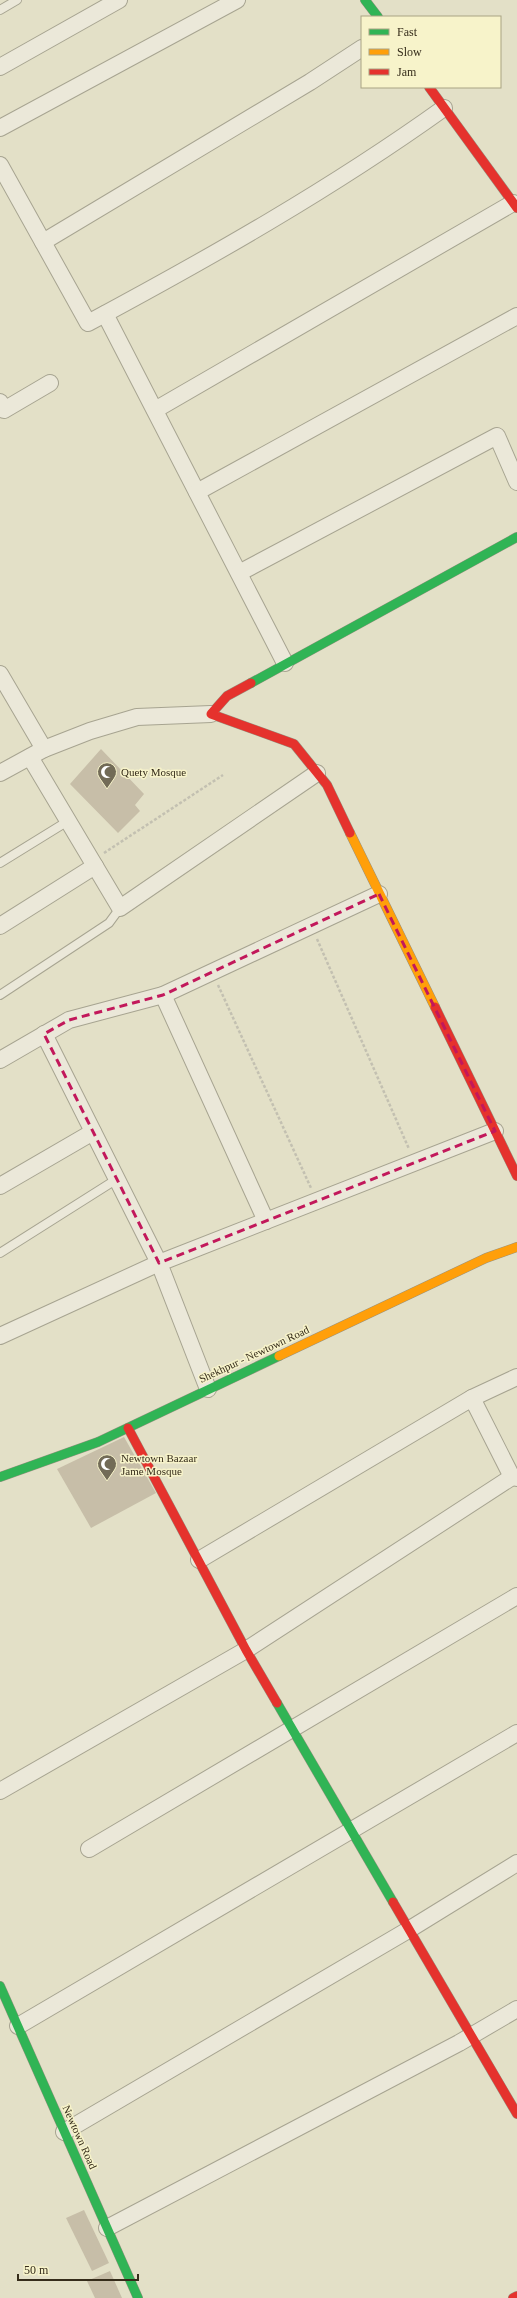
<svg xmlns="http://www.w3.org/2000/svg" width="517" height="2298" viewBox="0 0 517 2298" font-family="Georgia,serif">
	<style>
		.building { fill: #c7bea8 }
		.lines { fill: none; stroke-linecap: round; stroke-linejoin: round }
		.lane-casing { stroke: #a7a491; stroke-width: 10 }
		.street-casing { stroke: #a7a491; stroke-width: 18 }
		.fast-casing { stroke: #979281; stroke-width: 10 }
		.slow-casing { stroke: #979281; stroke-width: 10 }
		.jam-casing { stroke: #979281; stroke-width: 10 }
		.path { stroke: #c3c0b1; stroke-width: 2.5; stroke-dasharray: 3 2; stroke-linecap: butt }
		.lane { stroke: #ebe8d9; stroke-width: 8 }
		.street { stroke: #ebe8d9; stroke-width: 16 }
		.fast { stroke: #30b455; stroke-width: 9 }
		.slow { stroke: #ff9f0a; stroke-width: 9 }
		.jam { stroke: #e5322d; stroke-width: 9 }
		.marked { fill: none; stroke: #c2185b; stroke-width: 3; stroke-dasharray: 8 5; stroke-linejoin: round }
		.labels { text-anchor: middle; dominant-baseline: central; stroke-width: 3; stroke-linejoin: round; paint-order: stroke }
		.poi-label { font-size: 11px; fill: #352c1a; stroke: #f7f3ca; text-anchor: start }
		.street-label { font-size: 11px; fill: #352c1a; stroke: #f7f3ca }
	</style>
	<rect width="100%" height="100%" fill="#e3e0c7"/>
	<g class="building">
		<path d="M101 749 144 794 135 805 140 811 118 833 70 784Z"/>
		<path d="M124 1437 156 1493 91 1528 57 1469Z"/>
		<path d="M84 2210 109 2263 92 2271 66 2218Z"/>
		<path d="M110 2271 122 2298H95L87 2281Z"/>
	</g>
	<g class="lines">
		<defs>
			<g id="lane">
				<path d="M0 10 17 0"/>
				<path d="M0 863 68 821"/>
				<path d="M0 995 109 923 120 908"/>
				<path d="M0 1253 117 1179"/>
			</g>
			<g id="street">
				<path d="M0 67 119 0"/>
				<path d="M0 128 237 0"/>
				<path d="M0 165 88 323C211 257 331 189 444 108"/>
				<path d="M43 242 310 82 362 48"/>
				<path d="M105 314 285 663"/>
				<path d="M0 402 4 410 50 383"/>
				<path d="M155 410 513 203"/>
				<path d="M197 492 517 316"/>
				<path d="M239 573 497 436 517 482"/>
				<path d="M0 674 44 749"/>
				<path d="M30 757 120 908 317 773"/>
				<path d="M0 773 44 749 90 731 137 717 211 714"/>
				<path d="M0 926 95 866"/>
				<path d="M163 995 266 1221"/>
				<path d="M0 1060 69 1020 163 995 379 894"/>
				<path d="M0 1186 93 1132"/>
				<path d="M0 1336 159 1263 44 1034"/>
				<path d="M208 1389 159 1263 495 1131"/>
				<path d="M472 1398 517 1377"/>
				<path d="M199 1560 472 1398 512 1477 517 1478"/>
				<path d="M0 1791 246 1650 512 1477"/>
				<path d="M89 1849 517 1596"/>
				<path d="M18 2026 517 1733"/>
				<path d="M64 2132 410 1929 517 1863"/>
				<path d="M107 2228 459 2043 517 2009"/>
			</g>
			<g id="fast">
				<path d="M365 0 378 17"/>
				<path d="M251 683 517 537"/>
				<path d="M0 1477 98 1442 279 1356"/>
				<path d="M277 1703 393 1902"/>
				<path d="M0 1986 138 2298"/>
			</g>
			<g id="slow">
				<path d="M350 833 435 1007"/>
				<path d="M279 1356 486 1258 517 1247"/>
			</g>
			<g id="jam">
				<path d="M429 87 517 208"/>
				<path d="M251 683 227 696 211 714 294 744 327 785 350 833"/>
				<path d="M435 1007 517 1176"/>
				<path d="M128 1428 246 1650 277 1703"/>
				<path d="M393 1902 517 2114"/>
				<path d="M513 2298 517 2296"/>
			</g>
		</defs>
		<use href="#lane" class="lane-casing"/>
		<use href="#street" class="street-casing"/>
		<use href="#fast" class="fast-casing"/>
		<use href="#slow" class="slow-casing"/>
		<use href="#jam" class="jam-casing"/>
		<g class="path">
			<path d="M104 853 223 775"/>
			<path d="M317 939 409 1149"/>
			<path d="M218 985 311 1188"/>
		</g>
		<use href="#lane" class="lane"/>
		<use href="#street" class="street"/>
		<use href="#fast" class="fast"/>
		<use href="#slow" class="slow"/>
		<use href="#jam" class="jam"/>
	</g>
	<path class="marked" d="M379 894 495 1131 159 1263 44 1034 69 1020 163 995Z"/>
	<defs>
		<symbol id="mosque-pin" viewBox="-11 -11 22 30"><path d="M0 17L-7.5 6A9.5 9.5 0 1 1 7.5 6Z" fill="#726b57" stroke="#f7f3ca"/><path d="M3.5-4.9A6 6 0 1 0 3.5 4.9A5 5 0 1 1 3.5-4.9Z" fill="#fff"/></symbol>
	</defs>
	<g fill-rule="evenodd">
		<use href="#mosque-pin" x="96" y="761" width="22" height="30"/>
		<use href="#mosque-pin" x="96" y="1453" width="22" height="30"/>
	</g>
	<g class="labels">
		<g class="poi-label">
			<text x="121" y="772">Quety Mosque</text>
			<text x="121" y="1458">Newtown Bazaar<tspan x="121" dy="13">Jame Mosque</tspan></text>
		</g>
		<g class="street-label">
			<text transform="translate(254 1354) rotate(-25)">Shekhpur - Newtown Road</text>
			<text transform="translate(80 2137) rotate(66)">Newtown Road</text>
		</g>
	</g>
	<rect x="361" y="16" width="140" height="72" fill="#f7f3ca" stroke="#a9a384"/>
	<rect x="369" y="29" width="20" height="6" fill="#30b455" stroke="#a9a384"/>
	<text x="397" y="36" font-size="12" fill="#352c1a">Fast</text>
	<rect x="369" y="49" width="20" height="6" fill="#ff9f0a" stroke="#a9a384"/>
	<text x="397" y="56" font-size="12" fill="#352c1a">Slow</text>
	<rect x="369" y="69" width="20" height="6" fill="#e5322d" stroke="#a9a384"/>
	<text x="397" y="76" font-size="12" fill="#352c1a">Jam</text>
	<path d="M18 2274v6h120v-6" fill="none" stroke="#352c1a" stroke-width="2"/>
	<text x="24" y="2274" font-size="12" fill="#352c1a" stroke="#f7f3ca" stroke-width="3" paint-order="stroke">50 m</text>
</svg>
